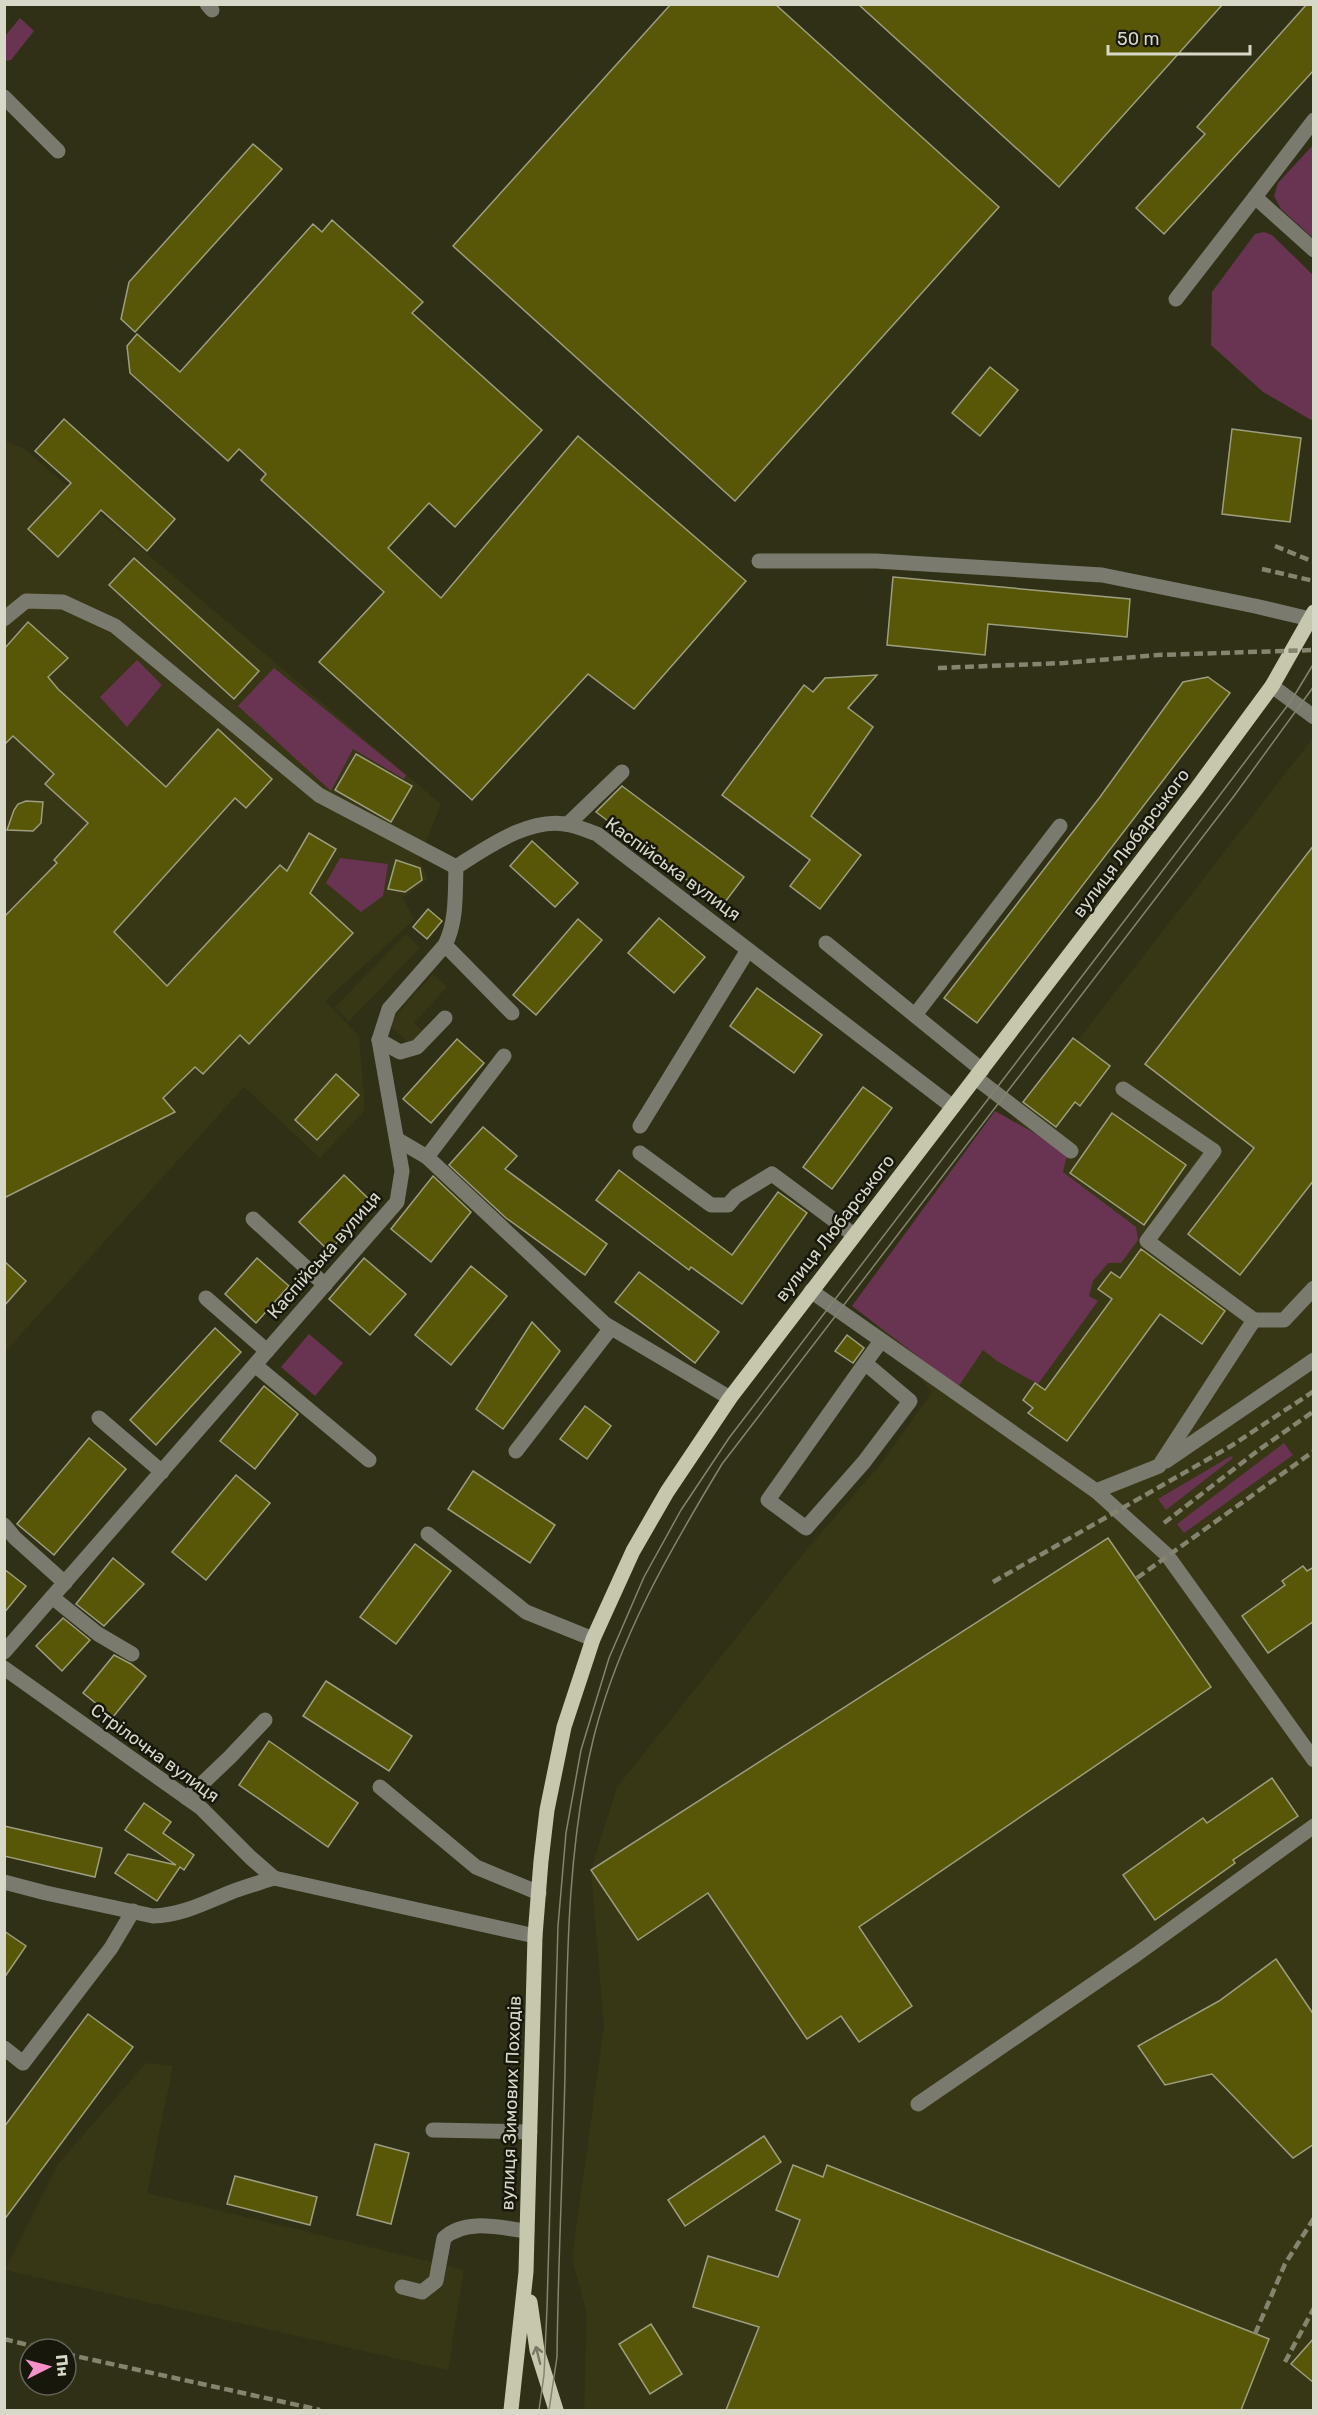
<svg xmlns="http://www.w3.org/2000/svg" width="1318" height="2415" viewBox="0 0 1318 2415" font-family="Rubik,sans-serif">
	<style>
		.built { fill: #373715 }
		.green { fill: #693451 }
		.building { fill: #585707; stroke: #9d9e80; stroke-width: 1.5 }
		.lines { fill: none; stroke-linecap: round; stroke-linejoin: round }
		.minor { stroke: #7a7b6e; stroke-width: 15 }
		.major { stroke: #c6c7ad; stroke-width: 15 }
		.tram { stroke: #84846f; stroke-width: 1.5 }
		.rail { stroke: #84846f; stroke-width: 4.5; stroke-dasharray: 9 4.5; stroke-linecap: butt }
		.oneway { stroke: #777865 }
		.labels { text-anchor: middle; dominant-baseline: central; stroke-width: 5; stroke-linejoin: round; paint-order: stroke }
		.street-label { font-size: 18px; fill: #d8d8c9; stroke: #17170c }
	</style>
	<rect width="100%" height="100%" fill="#303016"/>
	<g class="built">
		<path d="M4 440 23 448 441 804 419 859 428 879 403 898 414 920 325 1001 359 1036 365 1110 320 1158 244 1087 5 1352Z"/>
		<path d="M1313 738V2410H584L587 2314 572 2258 604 2027 591 1870 617 1787 807 1549 880 1465 932 1392 865 1314Z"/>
		<path d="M406 934 420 948 349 1021 335 1007Z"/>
		<path d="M433 974 447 987 414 1023 422 1031 410 1044 388 1024Z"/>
		<path d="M146 2063 173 2066 147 2193 464 2270 448 2370 5 2270 58 2164Z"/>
	</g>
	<g class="green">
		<path d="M20 18 34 31 11 60 5 61V36Z"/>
		<path d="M1313 145V238L1281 209 1274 196 1278 183Z"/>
		<path d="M1264 232 1272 235 1313 275V421L1263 392 1211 345 1212 292 1255 234Z"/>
		<path d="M137 660 162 685 127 727 100 697Z"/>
		<path d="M274 668 406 775 404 779 353 749 331 791 238 706Z"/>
		<path d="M340 858 388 864 383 896 361 912 326 883Z"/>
		<path d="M995 1111 1068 1152 1063 1172 1136 1227 1138 1240 1121 1263H1108L1093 1281 1089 1296 1098 1301 1038 1384 997 1361 983 1350 958 1387 852 1306Z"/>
		<path d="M309 1334 343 1363 315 1396 281 1367Z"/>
		<path d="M1284 1443 1293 1455 1184 1533 1177 1524Z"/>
		<path d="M1231 1456 1233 1458 1166 1510 1158 1499Z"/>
	</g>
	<g class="building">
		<path d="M671 4H775L999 207 735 501 453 246Z"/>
		<path d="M858 4H1223L1059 187Z"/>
		<path d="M1307 4H1314V70L1164 234 1136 208 1205 134 1197 127Z"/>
		<path d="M253 144 282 169 135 332 121 319 129 282Z"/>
		<path d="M332 220 423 302 412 313 542 430 455 527 429 503 388 548 441 598 578 436 746 581 634 709 588 674 472 800 319 662 384 592 261 480 266 474 239 449 228 461 130 373 127 346 137 334 180 372 313 224 322 232Z"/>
		<path d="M990 367 1018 390 980 436 952 413Z"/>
		<path d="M64 419 175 519 147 551 101 510 58 557 28 529 71 483 35 451Z"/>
		<path d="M1232 429 1301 438 1290 522 1222 514Z"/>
		<path d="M134 558 259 671 234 699 109 585Z"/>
		<path d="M893 577 1130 599 1127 637 988 624 985 655 887 645Z"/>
		<path d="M28 622 68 658 48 677 58 689 166 787 218 729 272 779 246 808 235 798 114 932 167 986 280 865 287 871 309 833 336 849 310 893 353 933 249 1044 240 1035 203 1074 195 1067 163 1098 175 1112 4 1198V917L57 863 54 860 88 823 45 784 54 774 13 736 4 745V649Z"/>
		<path d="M877 675 848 708 873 727 811 816 861 855 820 909 790 886 810 860 722 795 804 685 813 692 825 678Z"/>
		<path d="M1208 677 1230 693 977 1023 944 998 1100 797 1183 682Z"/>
		<path d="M356 754 412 786 391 822 335 790Z"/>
		<path d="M622 786 744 877 722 906 596 812Z"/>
		<path d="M26 801 43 802 41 823 33 831 7 830 14 810 18 804Z"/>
		<path d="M532 841 578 883 555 907 510 866Z"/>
		<path d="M1314 845V1180L1240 1275 1188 1234 1254 1148 1145 1064Z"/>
		<path d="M396 860 420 868 422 880 405 892 388 889Z"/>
		<path d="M428 909 442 921 427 939 413 927Z"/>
		<path d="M659 918 705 957 674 993 628 953Z"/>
		<path d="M578 919 602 940 536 1015 513 995Z"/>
		<path d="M757 988 822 1035 794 1073 730 1026Z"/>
		<path d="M1073 1038 1110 1066 1080 1106 1075 1102 1056 1127 1023 1102Z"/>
		<path d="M457 1039 484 1063 431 1123 403 1099Z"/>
		<path d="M336 1074 359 1095 317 1140 295 1120Z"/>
		<path d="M863 1087 892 1108 832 1189 803 1167Z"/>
		<path d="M1112 1113 1186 1165 1144 1225 1070 1173Z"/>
		<path d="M483 1127 517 1156 505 1169 607 1244 585 1275 506 1218 449 1165Z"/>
		<path d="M619 1170 732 1255 778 1192 807 1213 742 1304 691 1267 689 1270 596 1200Z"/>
		<path d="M344 1175 374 1204 329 1251 299 1222Z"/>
		<path d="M433 1176 471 1212 431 1262 391 1229Z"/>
		<path d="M1141 1249 1225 1311 1202 1344 1160 1314 1067 1441 1028 1413 1033 1408 1023 1400 1035 1383 1045 1390 1112 1299 1098 1289 1111 1272 1120 1278Z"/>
		<path d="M257 1258 289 1286 256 1323 225 1294Z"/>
		<path d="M364 1258 406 1294 370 1335 329 1299Z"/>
		<path d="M4 1261 26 1281 4 1306Z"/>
		<path d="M471 1266 507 1296 451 1365 415 1335Z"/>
		<path d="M639 1272 719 1332 695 1363 615 1302Z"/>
		<path d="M532 1322 560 1351 503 1429 476 1409Z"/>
		<path d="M215 1328 241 1352 156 1445 130 1420Z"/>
		<path d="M847 1335 864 1348 853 1363 835 1351Z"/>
		<path d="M264 1386 298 1414 255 1469 220 1441Z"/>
		<path d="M585 1406 611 1426 587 1459 560 1439Z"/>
		<path d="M89 1438 126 1469 54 1555 17 1524Z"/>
		<path d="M473 1471 555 1525 530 1563 448 1509Z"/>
		<path d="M236 1475 270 1503 206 1580 172 1552Z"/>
		<path d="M1108 1538 1211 1687 859 1927 912 2006 859 2042 841 2016 807 2039 708 1893 638 1940 591 1870Z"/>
		<path d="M415 1544 451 1571 396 1644 360 1617Z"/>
		<path d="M113 1558 144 1584 104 1626 76 1604Z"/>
		<path d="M1303 1566 1307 1571 1314 1567V1621L1268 1653 1242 1616 1285 1585 1282 1581Z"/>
		<path d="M4 1569 26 1586 4 1613Z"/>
		<path d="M63 1618 90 1640 62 1671 36 1646Z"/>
		<path d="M114 1655 131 1664 146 1676 113 1717 83 1693Z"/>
		<path d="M326 1681 412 1736 389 1771 303 1716Z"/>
		<path d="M269 1741 358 1803 328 1847 239 1785Z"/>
		<path d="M1272 1778 1298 1816 1233 1860 1235 1863 1155 1920 1123 1875 1203 1818 1207 1823Z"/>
		<path d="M144 1803 171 1822 163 1833 194 1855 184 1870 180 1867 157 1901 115 1873 128 1854 176 1865 125 1830Z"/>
		<path d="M4 1826 102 1848 95 1877 4 1856Z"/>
		<path d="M4 1931 26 1946 4 1978Z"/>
		<path d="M1276 1959 1314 2015V2144L1293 2158 1212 2074 1165 2085 1138 2046 1219 2001Z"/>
		<path d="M88 2014 133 2047 4 2220V2127Z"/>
		<path d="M764 2136 781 2162 685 2226 668 2200Z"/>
		<path d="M375 2144 409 2153 391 2224 357 2215Z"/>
		<path d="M793 2165 823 2177 827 2165 1269 2339 1241 2410H726L759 2327 693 2307 708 2256 778 2277 800 2220 776 2210Z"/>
		<path d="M235 2176 317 2197 310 2225 227 2204Z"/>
		<path d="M651 2324 682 2374 650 2394 619 2344Z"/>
		<path d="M1314 2338V2383L1291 2364Z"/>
	</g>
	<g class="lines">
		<g class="minor">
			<path d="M207 4 212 10"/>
			<path d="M4 97 58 151"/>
			<path d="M1314 120 1255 197 1314 250"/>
			<path d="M1176 299 1255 197"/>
			<path d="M759 561H876L1102 575 1255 606 1310 619"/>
			<path d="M4 619 26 601 63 602 115 626 319 795 456 867"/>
			<path d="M1272 686 1314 717"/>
			<path d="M568 824 622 772"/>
			<path d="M826 943 982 1070"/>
			<path d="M445 945 512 1013"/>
			<path d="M915 1015 1060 826"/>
			<path d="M379 1040 400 1052 417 1047 445 1018"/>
			<path d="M976 1078 1071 1151"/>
			<path d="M640 1126 748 950"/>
			<path d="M398 1140 427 1157 605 1324 730 1398"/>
			<path d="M640 1153 711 1205H728L736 1196 772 1174 854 1235"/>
			<path d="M427 1157 504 1056"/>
			<path d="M253 1219 325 1285"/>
			<path d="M811 1291 1096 1491 1167 1555 1314 1760"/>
			<path d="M206 1298 267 1351"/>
			<path d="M1254 1320H1284L1314 1288"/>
			<path d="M865 1363 910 1401 864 1462 806 1528 768 1500 865 1363 881 1341"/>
			<path d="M255 1365 369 1460"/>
			<path d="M99 1418 162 1472"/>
			<path d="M516 1451 611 1328"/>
			<path d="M1166 1461 1314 1360"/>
			<path d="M1096 1491 1159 1466 1254 1320 1147 1241 1214 1151 1123 1089"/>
			<path d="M4 1525 15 1538 65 1583"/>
			<path d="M428 1534 526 1612 593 1639"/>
			<path d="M52 1597 98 1634 132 1654"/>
			<path d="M4 1652 397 1202 402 1171 379 1040 389 1009 445 945C457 921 455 894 456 867 486 848 532 815 570 825 579 827 588 831 597 834L953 1107"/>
			<path d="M4 1668 201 1808 251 1858 274 1878 535 1936"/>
			<path d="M380 1787 476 1867 539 1893"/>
			<path d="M187 1798 230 1757 265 1720"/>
			<path d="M4 1882 46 1893 153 1916C182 1915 204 1903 229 1893 244 1887 259 1883 274 1878"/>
			<path d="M4 2048 23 2063 111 1948 133 1911"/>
			<path d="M918 2104 1137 1954 1314 1826"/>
			<path d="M433 2130 530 2132"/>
			<path d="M402 2287 422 2292 436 2281 444 2238C466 2218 501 2228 527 2231"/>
		</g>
		<g class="major">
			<path d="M530 2302 537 2350 556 2410"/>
			<path d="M511 2410 526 2272 535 1936 541 1861 547 1810 564 1727 593 1639 633 1551 667 1492 730 1398 1197 788 1272 686 1314 612"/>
		</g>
		<g class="tram">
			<path d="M539 2410 544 2375 547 2308 558 1926 566 1833 581 1750 609 1658 644 1577 681 1510 729 1438 1154 882 1291 701 1314 663"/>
			<path d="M549 2410 557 2357C558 2263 563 2168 565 2074 567 1961 567 1846 594 1736 619 1638 670 1550 722 1464L1234 796 1314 686"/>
		</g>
		<g class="rail">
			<path d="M1275 546 1314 562"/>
			<path d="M1262 569 1314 581"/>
			<path d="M938 668 1064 663 1158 655 1314 650"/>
			<path d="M1164 1523 1260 1449 1314 1411"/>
			<path d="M1137 1578 1314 1451"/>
			<path d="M993 1582 1231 1446 1314 1391"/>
			<path d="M1255 2334 1285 2264 1314 2218"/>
			<path d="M4 2339 45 2349"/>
			<path d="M66 2354 320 2410"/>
			<path d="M1285 2362 1314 2308"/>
		</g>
	</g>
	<defs><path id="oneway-shaft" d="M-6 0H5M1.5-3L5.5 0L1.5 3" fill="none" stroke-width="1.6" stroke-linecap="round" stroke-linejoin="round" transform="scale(1.5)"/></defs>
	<use class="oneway" href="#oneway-shaft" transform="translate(538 2355) rotate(-104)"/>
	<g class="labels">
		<g class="street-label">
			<text transform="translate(1131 843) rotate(-53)">вулиця Любарського</text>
			<text transform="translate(673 869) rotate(36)">Каспійська вулиця</text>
			<text transform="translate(835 1228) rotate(-52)">вулиця Любарського</text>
			<text transform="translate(324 1255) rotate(-49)">Каспійська вулиця</text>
			<text transform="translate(155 1753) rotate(36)">Стрілочна вулиця</text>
			<text transform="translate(511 2103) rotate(-88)">вулиця Зимових Походів</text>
		</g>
	</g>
	<rect width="1318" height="2415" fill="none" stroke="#d8d8c9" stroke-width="12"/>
	<g transform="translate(48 2367) rotate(84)"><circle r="28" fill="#17170c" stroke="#646458" stroke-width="1.5"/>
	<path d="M0-4.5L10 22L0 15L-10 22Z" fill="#f98fc8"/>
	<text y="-9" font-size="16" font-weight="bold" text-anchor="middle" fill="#d8d8c9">Пн</text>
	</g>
	<path d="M1108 45v9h142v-9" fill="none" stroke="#d8d8c9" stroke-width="3"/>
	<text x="1117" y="45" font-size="18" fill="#d8d8c9" stroke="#17170c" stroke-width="4.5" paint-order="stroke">50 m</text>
</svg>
